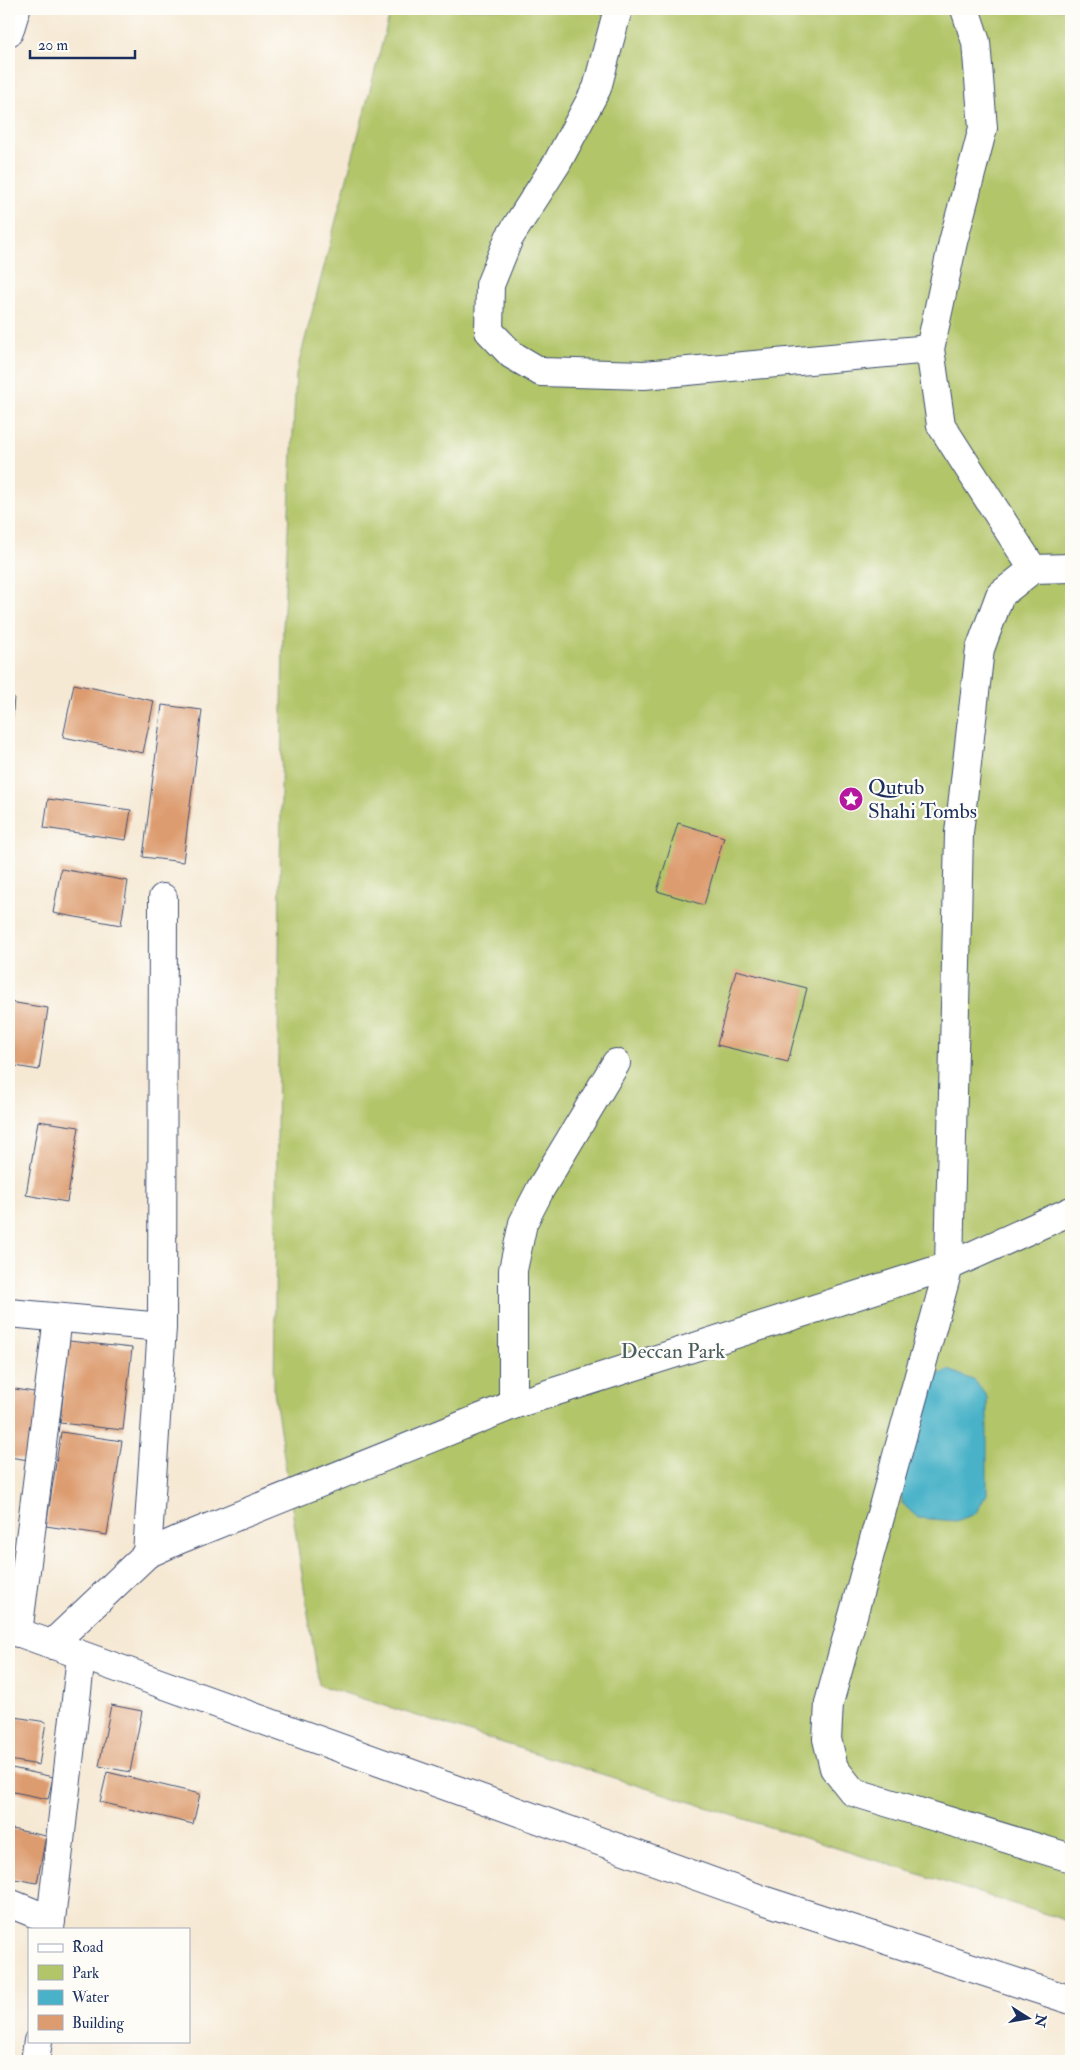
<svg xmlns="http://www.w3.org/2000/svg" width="1080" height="2070" viewBox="0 0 1080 2070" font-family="'IM FELL Double Pica',serif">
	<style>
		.green { fill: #b2c569; stroke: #667a64 }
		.water { fill: #49b2c8; stroke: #327093 }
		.building { fill: #dd9c6f }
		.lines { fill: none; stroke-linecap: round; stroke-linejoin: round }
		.minor-casing { stroke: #3c4b70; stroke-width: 30 }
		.minor { stroke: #fff; stroke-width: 28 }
		.labels { text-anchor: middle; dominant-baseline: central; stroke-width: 4.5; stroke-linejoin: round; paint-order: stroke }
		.poi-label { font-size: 21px; fill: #1b2f5e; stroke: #fdfcf7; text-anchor: start }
		.park-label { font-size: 21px; fill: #485c61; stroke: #fdfcf7 }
	</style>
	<rect width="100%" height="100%" fill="#fdfcf7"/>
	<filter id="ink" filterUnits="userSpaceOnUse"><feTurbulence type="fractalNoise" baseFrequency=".02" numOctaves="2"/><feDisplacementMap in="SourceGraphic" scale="10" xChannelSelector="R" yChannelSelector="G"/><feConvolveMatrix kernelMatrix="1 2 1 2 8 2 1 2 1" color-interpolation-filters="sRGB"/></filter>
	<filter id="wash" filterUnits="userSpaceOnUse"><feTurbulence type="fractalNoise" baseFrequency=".0096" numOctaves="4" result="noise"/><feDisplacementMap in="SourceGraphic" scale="20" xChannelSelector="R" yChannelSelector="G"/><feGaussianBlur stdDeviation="1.12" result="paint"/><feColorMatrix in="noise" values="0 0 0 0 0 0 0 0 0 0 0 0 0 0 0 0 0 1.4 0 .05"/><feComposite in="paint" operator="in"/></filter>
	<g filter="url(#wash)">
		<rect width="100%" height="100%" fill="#f6e9d4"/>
		<path class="green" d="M391 9H1071V1922L319 1685 274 1391 283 628 296 374Z"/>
		<path class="water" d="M949 1370 975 1381 987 1397V1494L975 1514 956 1521 918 1518 903 1504 899 1482 929 1378Z"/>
		<g id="blocks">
			<g class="building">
				<path d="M74 684 154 701 143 753 63 737Z"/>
				<path d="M9 697H14L12 724H9Z"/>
				<path d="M162 705 202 710 183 862 143 857Z"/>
				<path d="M48 799 131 810 126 840 44 828Z"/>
				<path d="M678 823 724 837 704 905 657 891Z"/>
				<path d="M61 869 128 881 121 925 53 913Z"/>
				<path d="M736 970 807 988 788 1062 717 1045Z"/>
				<path d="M9 1002 48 1008 39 1070 9 1065Z"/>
				<path d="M38 1121 79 1127 67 1202 26 1195Z"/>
				<path d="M69 1341 132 1348 123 1430 60 1423Z"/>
				<path d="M9 1388 40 1393 29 1460 9 1457Z"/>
				<path d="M61 1432 122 1441 107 1535 46 1526Z"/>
				<path d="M111 1705 142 1711 130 1772 99 1766Z"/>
				<path d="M9 1716 46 1722 39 1765 9 1760Z"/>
				<path d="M12 1768 53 1777 48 1799 9 1791Z"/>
				<path d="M107 1772 200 1794 193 1824 100 1802Z"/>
				<path d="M12 1829 46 1836 37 1883 9 1878V1848Z"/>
			</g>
		</g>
	</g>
	<g filter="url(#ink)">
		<use href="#blocks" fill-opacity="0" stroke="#3c4b70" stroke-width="1"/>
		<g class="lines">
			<defs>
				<g id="minor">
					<path d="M618 9 597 88 557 163 509 238 490 285 489 331 512 355 541 372 644 375 930 349"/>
					<path d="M965 9 976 42 983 128 953 242 930 349 941 425 1033 569"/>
					<path d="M9 32 16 9"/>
					<path d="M1071 1211 949 1266 829 1703 827 1739 834 1768 853 1792 1071 1858"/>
					<path d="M9 1313 162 1327"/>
					<path d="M513 1405V1270L523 1223 541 1188 616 1063"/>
					<path d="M147 1554 162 1327 163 898"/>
					<path d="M9 1629 766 1901 1071 2000"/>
					<path d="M18 1633 58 1318"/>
					<path d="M51 1645 147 1554 178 1540 513 1405 949 1266 959 833 980 649 1000 595 1033 569 1071 568"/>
					<path d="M9 1903 51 1920"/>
					<path d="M50 1929 81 1656"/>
					<path d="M35 2061 38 2041"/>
				</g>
			</defs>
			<use href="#minor" class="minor-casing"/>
			<use href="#minor" class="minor"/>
		</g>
	</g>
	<defs>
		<symbol id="sight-disc" viewBox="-11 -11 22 22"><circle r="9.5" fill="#b5179e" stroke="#fdfcf7"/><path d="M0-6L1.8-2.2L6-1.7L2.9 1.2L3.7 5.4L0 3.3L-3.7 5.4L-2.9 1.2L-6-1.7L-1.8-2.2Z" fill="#fff"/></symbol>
	</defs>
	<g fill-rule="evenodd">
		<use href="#sight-disc" x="837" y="785" width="28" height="28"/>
	</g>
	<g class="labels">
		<g class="poi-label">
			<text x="868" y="787">Qutub<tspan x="868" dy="24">Shahi Tombs</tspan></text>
		</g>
		<g class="park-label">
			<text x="673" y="1351">Deccan Park</text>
		</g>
	</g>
	<rect width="1080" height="2070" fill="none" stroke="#fdfcf7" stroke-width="30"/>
	<rect x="28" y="1928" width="162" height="115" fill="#fdfcf7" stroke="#a3aaba"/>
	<rect x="38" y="1944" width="25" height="8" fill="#ffffff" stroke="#a3aaba"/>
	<text x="72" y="1952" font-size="15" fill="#1b2f5e">Road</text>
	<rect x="38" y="1965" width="25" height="15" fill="#b2c569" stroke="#a3aaba"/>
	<text x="72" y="1978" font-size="15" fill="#1b2f5e">Park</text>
	<rect x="38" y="1990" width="25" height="15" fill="#49b2c8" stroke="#a3aaba"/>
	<text x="72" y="2002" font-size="15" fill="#1b2f5e">Water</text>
	<rect x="38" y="2015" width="25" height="15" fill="#dd9c6f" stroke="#a3aaba"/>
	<text x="72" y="2028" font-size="15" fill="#1b2f5e">Building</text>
	<g transform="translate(1028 2018) rotate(101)" stroke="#fdfcf7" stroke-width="4" paint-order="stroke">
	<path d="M0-4L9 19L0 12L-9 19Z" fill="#1b2f5e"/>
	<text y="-8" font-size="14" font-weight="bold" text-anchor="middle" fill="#1b2f5e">N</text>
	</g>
	<path d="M30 50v8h105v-8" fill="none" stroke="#1b2f5e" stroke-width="2.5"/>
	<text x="38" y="50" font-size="15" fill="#1b2f5e" stroke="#fdfcf7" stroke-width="4" paint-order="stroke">20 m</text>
</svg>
